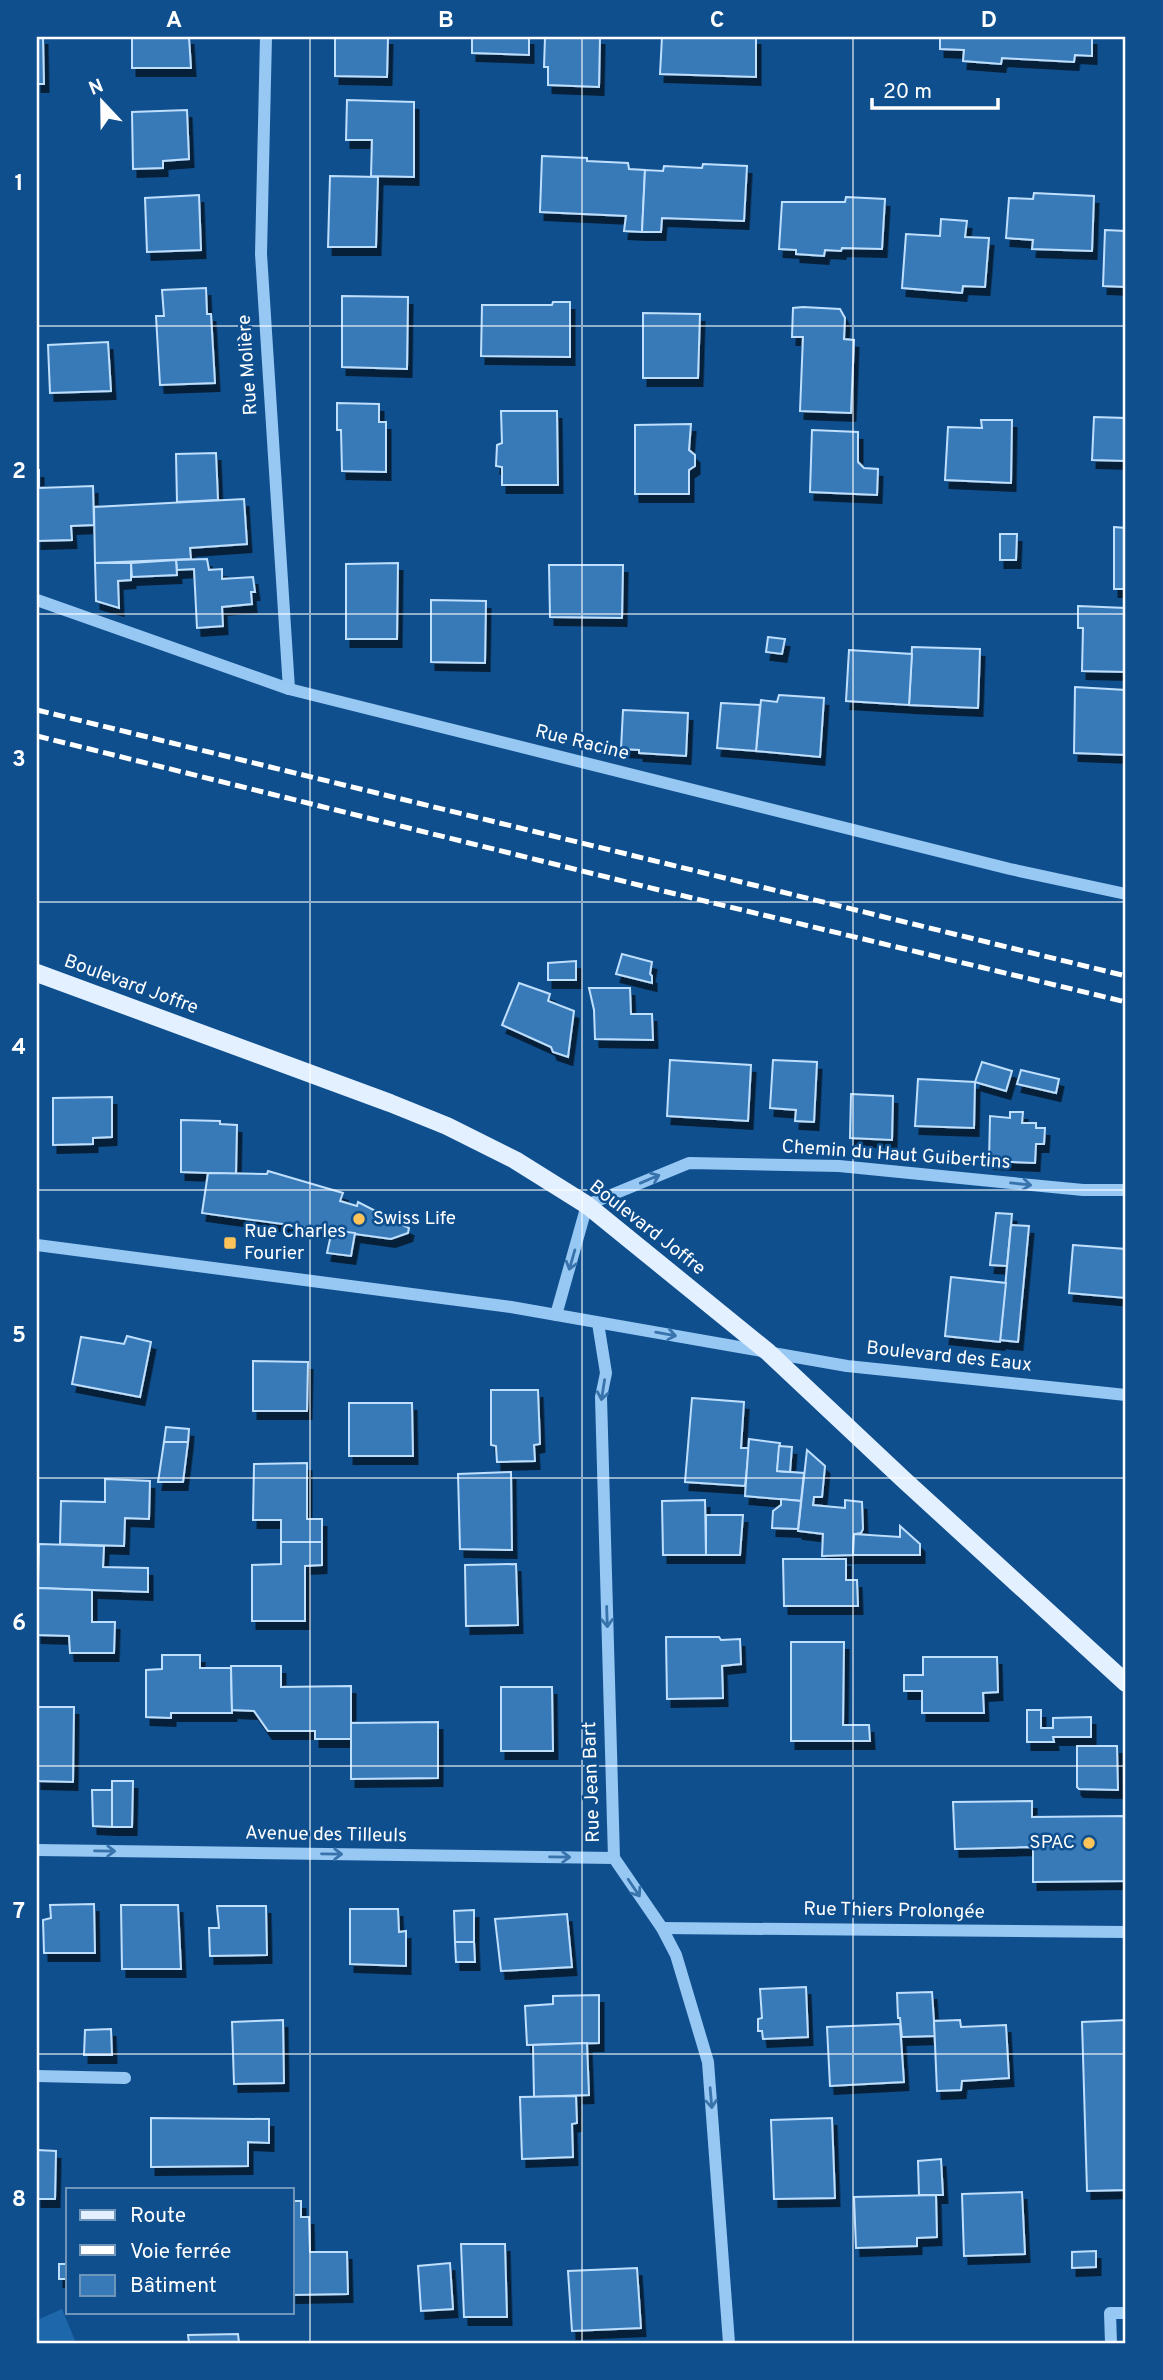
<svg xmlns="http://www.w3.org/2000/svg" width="1163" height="2380" viewBox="0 0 1163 2380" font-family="Overpass,sans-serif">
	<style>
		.green { fill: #1e67ab }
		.building { fill: #3879b8; stroke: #bfdffe; stroke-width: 2; filter: url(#shadow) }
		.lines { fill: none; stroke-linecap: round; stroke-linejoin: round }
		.minor { stroke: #97c7f3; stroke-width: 12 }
		.major { stroke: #e3f0ff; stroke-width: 18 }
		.rail { stroke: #fff; stroke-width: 5; stroke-dasharray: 12 5; stroke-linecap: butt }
		.oneway { stroke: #3873ac }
		.grid { fill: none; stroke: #fff; stroke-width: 2; stroke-opacity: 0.55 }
		.poi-dot { fill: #ffc459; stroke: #0f4f8e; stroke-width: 2.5 }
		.labels { text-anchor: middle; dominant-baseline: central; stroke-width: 5; stroke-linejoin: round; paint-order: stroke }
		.street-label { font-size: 19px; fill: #fff; stroke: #0f4f8e }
		.poi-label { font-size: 19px; fill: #fff; stroke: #0f4f8e; text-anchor: start }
		.neatline { fill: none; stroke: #fff; stroke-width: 2.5 }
		.grid-label { font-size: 23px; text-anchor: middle; font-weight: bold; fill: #fff }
	</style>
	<defs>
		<filter id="shadow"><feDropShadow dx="4.5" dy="8" stdDeviation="0" flood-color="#0009"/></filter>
	</defs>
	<rect width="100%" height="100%" fill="#0f4f8e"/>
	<path class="green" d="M62 2309 76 2343H37V2320Z"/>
	<g class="building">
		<path d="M37 37H43L44 84H37Z"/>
		<path d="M132 37H189L191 68H132Z"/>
		<path d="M335 37H388L387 77 335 76Z"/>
		<path d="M472 37H529V55L472 53Z"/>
		<path d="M545 37H600L599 87 548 85V67H544Z"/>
		<path d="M662 37H756V77L660 74Z"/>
		<path d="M940 37H1092V56L1075 55 1074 62 1002 58 1001 64 963 61 964 50 940 49Z"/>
		<path d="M347 100 414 102V177L371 176 372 140H346Z"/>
		<path d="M187 110 189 159 163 161V168L133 169 132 112Z"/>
		<path d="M542 156 587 158V161L628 163 629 169 645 170 642 232 624 231 626 216 540 212Z"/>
		<path d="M703 164 747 166 744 221 662 218 661 232H642L645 170 663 171 664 166 702 168Z"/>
		<path d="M330 176 378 177 376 247H328Z"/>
		<path d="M1034 193 1094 196 1092 251 1032 249 1033 240 1006 238 1009 198 1033 199Z"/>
		<path d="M199 195 201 250 147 252 145 198Z"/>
		<path d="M846 197 885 199 882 249 842 248 841 251 825 250 824 256 796 254V250L779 249 782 202H845Z"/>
		<path d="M941 219 967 221 965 237 989 238 985 287 963 286 962 293 902 288 906 234 940 236Z"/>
		<path d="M1105 230 1126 231V287L1103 286Z"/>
		<path d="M206 288 207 314H211L215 383 160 385 156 316H164L162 290Z"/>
		<path d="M342 296 408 297 407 369 342 367Z"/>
		<path d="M553 302H570V357L481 356 482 305H552Z"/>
		<path d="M803 307 840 309 845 318 844 339 854 340 851 413 800 411 803 337H792L793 308Z"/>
		<path d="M643 313 700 314 698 378H643Z"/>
		<path d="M108 342 111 391 50 393 48 345Z"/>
		<path d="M337 403 379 404V422H386V472L342 471 341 430H337Z"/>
		<path d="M501 411H557L558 485H502V467L496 466 497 445 502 443Z"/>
		<path d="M1094 417 1126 418V461L1092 460Z"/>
		<path d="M981 420H1012L1011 483 945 480 948 427 982 428Z"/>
		<path d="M691 424 689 450 695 455V466L689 470V494H635V425Z"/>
		<path d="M812 430 858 432V462L864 468 878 469 877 495 810 492Z"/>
		<path d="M216 453 218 500 177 502 176 454Z"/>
		<path d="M37 470H39V488L93 486 94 525 71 526 72 540 37 541Z"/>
		<path d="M244 499 247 544 190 548 191 559 95 563 94 507Z"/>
		<path d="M1114 527 1126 528V589H1114Z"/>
		<path d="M1000 534H1017L1016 560H1000Z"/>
		<path d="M207 559 209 570 222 569V579L253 577 255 592H251L252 604 222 607 223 626 197 628 194 569 177 570 176 560Z"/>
		<path d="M176 560 177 575 132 577 131 563Z"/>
		<path d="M95 563H131V580L118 581 119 608 96 601Z"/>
		<path d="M398 563 397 639H346V564Z"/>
		<path d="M549 565H623L622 618 550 617Z"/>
		<path d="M431 600 486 601 485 663 431 662Z"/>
		<path d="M1078 606 1126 608V672L1082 671 1083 628H1078Z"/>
		<path d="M768 637 785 639 782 654 766 652Z"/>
		<path d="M912 647 980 649 978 708 909 705Z"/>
		<path d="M849 650 912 654 909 705 846 701Z"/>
		<path d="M1075 687 1126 690V755L1074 753Z"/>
		<path d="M779 695 824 698 820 757 756 751 761 700 777 702Z"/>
		<path d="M721 703 760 705 756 751 717 748Z"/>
		<path d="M623 710 688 713 686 756 639 753V750L621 749Z"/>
		<path d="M622 954 652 962 650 974 652 976V983L616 974Z"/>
		<path d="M576 961V980H548V963Z"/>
		<path d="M519 983 550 994 548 1001 574 1011 568 1057 553 1052 551 1047 502 1025Z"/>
		<path d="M589 988H630L631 1014H652L653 1040 595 1039 594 1010Z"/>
		<path d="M670 1060 751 1065 748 1121 667 1116Z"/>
		<path d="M773 1060 817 1062 814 1122 795 1121 796 1110 770 1108Z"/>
		<path d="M982 1062 1012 1071 1006 1091 975 1082Z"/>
		<path d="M1021 1070 1059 1079 1056 1093 1017 1084Z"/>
		<path d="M918 1079 975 1082 974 1128 915 1126Z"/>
		<path d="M851 1094 893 1096 892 1140 850 1138Z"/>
		<path d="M112 1097V1137L93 1138V1144L53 1145V1098Z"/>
		<path d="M1010 1112H1023L1022 1123H1036V1128H1045L1044 1144H1036L1035 1163 989 1161 990 1116 1010 1118Z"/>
		<path d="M181 1120 220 1121V1124L237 1125 236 1174 181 1172Z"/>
		<path d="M268 1171 343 1193 340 1201 357 1206 358 1202 409 1228 408 1233 391 1239 202 1213 208 1173 267 1174Z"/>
		<path d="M996 1213 1012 1214 1007 1266 990 1265Z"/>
		<path d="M1011 1225 1029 1226 1018 1342 1000 1340Z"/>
		<path d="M332 1230 355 1233 351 1256 327 1253Z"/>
		<path d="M1073 1245 1126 1249V1298L1069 1293Z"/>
		<path d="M951 1277 1006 1283 1000 1342 945 1336Z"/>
		<path d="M127 1336 151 1342 140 1397 72 1384 81 1337 124 1344Z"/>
		<path d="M253 1361 308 1362 307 1411H253Z"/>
		<path d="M491 1390H538L540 1444 534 1445 535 1461 497 1462 496 1446 491 1445Z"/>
		<path d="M692 1398 744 1402 741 1448H749L745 1486 685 1482Z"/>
		<path d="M349 1403H412L413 1456H349Z"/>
		<path d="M166 1427 189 1429 188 1442H164Z"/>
		<path d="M749 1439 780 1443 777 1471 804 1473 801 1501 745 1496Z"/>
		<path d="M164 1442H188L183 1482H158Z"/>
		<path d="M779 1446 792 1447 790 1472 777 1471Z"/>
		<path d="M807 1450 825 1466 822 1497H814L813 1505 845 1508V1500L862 1502 863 1529 861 1533 854 1534 853 1555 822 1556 823 1534 798 1531Z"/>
		<path d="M307 1463V1519H322V1542H281V1520H253L254 1464Z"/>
		<path d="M511 1472 512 1550 460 1549 458 1474Z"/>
		<path d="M105 1479 150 1481 149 1519 125 1518 124 1546 60 1544 61 1501 105 1502Z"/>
		<path d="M781 1499 801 1501 798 1529 772 1528 773 1511 781 1505Z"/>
		<path d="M705 1500 706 1555H663L662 1501Z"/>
		<path d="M706 1515H743L740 1555H706Z"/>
		<path d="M900 1526 920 1544V1555H853L854 1534 900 1537Z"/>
		<path d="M281 1542H322V1565L305 1566V1621H252V1565L281 1564Z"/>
		<path d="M39 1544 104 1546 103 1567 148 1568V1592L38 1588Z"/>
		<path d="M783 1559H846V1580H857L858 1606H784Z"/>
		<path d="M516 1564 518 1625 466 1626 465 1565Z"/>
		<path d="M37 1588 92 1590V1622H115L114 1653H70L69 1636 37 1635Z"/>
		<path d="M666 1637H719L721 1640 740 1639 741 1664 722 1666 723 1698 667 1699Z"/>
		<path d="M791 1642H844L843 1725H869L870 1741H791Z"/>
		<path d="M162 1655H200V1668H231L232 1713H171V1718L146 1717V1670L162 1669Z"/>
		<path d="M923 1657H997L998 1692 983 1693 984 1713H922V1691H904V1675H923Z"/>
		<path d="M231 1666H281V1687L351 1686V1739H315V1731H268L254 1711 232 1710Z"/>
		<path d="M501 1687H552L553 1751H501Z"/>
		<path d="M37 1707H74L73 1782 37 1781Z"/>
		<path d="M1027 1710H1041V1728H1053V1718L1091 1717V1737H1053L1054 1742H1027Z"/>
		<path d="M438 1722V1778L351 1779V1723Z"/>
		<path d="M1077 1746H1117L1118 1790 1079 1789 1077 1787Z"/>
		<path d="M112 1781H133L132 1827H112Z"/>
		<path d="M92 1790H112V1827L93 1826Z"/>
		<path d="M1032 1801V1817L1126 1816V1881L1033 1882V1847L955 1849 953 1802Z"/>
		<path d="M94 1904 95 1953H44L43 1920 51 1918 50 1905Z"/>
		<path d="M121 1905H178L181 1969H122Z"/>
		<path d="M217 1906H266L267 1955 210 1956 209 1928H219Z"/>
		<path d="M350 1909H398L399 1932 406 1931V1966L350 1964Z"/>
		<path d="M474 1910V1942H455L454 1911Z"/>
		<path d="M567 1914 572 1967 501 1971 495 1919Z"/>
		<path d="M455 1942H474L475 1962H456Z"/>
		<path d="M806 1987 808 2037 763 2039 762 2031H758V2019L762 2018 760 1989Z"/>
		<path d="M932 1992 935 2036 902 2037 900 2018H898L897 1993Z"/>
		<path d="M599 1995V2043L527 2045 525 2006 553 2004V1996Z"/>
		<path d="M283 2020 284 2083 234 2084 232 2022Z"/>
		<path d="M960 2020 961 2027 1006 2025 1009 2078 962 2081 961 2090 937 2091 934 2021Z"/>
		<path d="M1126 2020V2190L1087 2191 1082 2022Z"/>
		<path d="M900 2024 904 2082 830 2086 827 2027Z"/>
		<path d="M111 2029 112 2055H84L85 2030Z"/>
		<path d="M587 2043 589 2095 534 2097 533 2045Z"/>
		<path d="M576 2096 577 2123 572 2124 573 2157 522 2159 520 2097Z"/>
		<path d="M151 2118 269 2119V2143L248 2142V2166L151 2167Z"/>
		<path d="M832 2118 835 2198 774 2199 771 2120Z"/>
		<path d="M37 2150 56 2151 55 2199H37Z"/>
		<path d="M941 2159 943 2195H919L918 2161Z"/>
		<path d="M1022 2192 1025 2254 964 2256 962 2194Z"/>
		<path d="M936 2195 937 2237 917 2238V2246L856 2248 854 2197Z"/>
		<path d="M292 2201H301V2217H309L310 2252H347L348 2294 292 2295Z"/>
		<path d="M461 2244H505L507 2317H464Z"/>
		<path d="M1096 2251V2267L1072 2268V2252Z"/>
		<path d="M450 2263 453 2309 421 2311 418 2266Z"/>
		<rect x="59" y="2264" width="9" height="15"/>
		<path d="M637 2268 641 2328 572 2331 568 2271Z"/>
		<path d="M238 2334 239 2343H189L188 2335Z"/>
	</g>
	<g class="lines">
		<g class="minor">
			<path d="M266 37 261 254 289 689"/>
			<path d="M37 600 289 689 1010 869 1126 894"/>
			<path d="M37 1245 511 1307 847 1366 1126 1395"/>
			<path d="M556 1315 587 1205 689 1163 839 1166 1083 1190H1126"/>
			<path d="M598 1323 606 1373 601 1397 614 1858 662 1928 676 1955 708 2062 729 2343"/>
			<path d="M37 1850 614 1858"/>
			<path d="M662 1928 1126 1932"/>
			<path d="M37 2076 125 2078"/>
			<path d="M1111 2343 1110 2313H1126"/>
		</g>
		<path class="major" d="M37 973 390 1103 447 1126 515 1160 587 1205 768 1352 903 1479 1126 1683"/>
		<g class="rail">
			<path d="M37 710 1126 976"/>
			<path d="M37 736 659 890 1126 1002"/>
		</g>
	</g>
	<defs><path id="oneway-shaft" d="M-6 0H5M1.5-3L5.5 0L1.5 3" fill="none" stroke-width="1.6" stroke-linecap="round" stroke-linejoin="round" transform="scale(1.75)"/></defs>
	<g class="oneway">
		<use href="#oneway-shaft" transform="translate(650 1179) rotate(-23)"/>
		<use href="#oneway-shaft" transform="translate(1021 1184) rotate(6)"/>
		<use href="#oneway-shaft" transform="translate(572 1260) rotate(106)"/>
		<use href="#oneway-shaft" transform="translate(666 1334) rotate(10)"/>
		<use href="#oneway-shaft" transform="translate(603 1390) rotate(99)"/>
		<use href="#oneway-shaft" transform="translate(607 1617) rotate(88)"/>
		<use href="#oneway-shaft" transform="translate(105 1851) rotate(1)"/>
		<use href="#oneway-shaft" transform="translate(332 1854) rotate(1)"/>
		<use href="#oneway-shaft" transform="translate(560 1857) rotate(1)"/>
		<use href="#oneway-shaft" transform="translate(634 1888) rotate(56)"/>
		<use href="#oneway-shaft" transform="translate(711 2098) rotate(85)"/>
	</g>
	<path class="grid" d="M310 37V2343M582 37V2343M853 37V2343M37 326H1126M37 614H1126M37 902H1126M37 1190H1126M37 1478H1126M37 1766H1126M37 2054H1126"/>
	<g class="poi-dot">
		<circle cx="359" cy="1219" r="7"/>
		<rect x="223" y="1236" width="14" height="14" rx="3.5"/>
		<circle cx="1089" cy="1843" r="7"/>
	</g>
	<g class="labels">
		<g class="street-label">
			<text transform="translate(248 365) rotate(-94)">Rue Molière</text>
			<text transform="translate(582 743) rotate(14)">Rue Racine</text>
			<text transform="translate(131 985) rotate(20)">Boulevard Joffre</text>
			<text transform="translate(896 1155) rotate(4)">Chemin du Haut Guibertins</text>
			<text transform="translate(647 1228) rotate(38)">Boulevard Joffre</text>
			<text transform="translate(949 1357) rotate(6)">Boulevard des Eaux</text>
			<text transform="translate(592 1782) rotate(-92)">Rue Jean Bart</text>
			<text transform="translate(326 1835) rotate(1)">Avenue des Tilleuls</text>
			<text transform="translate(894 1911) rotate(1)">Rue Thiers Prolongée</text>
		</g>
		<g class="poi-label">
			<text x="373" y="1219">Swiss Life</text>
			<text x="244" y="1232">Rue Charles<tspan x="244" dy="22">Fourier</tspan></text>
			<text x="1075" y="1843" text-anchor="end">SPAC</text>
		</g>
	</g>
	<rect width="1163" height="2380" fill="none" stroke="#0f4f8e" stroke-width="77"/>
	<rect x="66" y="2188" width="228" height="126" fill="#0f4f8e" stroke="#6f95bb" stroke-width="2"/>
	<rect x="80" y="2210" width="35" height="10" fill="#e3f0ff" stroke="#6f95bb" stroke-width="2"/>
	<text x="130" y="2222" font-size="21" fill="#ffffff">Route</text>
	<rect x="80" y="2245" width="35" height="10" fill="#ffffff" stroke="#6f95bb" stroke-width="2"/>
	<text x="130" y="2258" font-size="21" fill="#ffffff">Voie ferrée</text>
	<rect x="80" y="2275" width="35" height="21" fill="#3879b8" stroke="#6f95bb" stroke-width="2"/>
	<text x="130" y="2292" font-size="21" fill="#ffffff">Bâtiment</text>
	<g transform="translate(102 102) rotate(338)" stroke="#0f4f8e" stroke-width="5" paint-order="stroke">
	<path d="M0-5L12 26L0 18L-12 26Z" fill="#ffffff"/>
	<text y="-10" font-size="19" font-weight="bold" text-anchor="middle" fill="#ffffff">N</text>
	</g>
	<path d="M872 98v10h126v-10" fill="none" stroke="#ffffff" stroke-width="3.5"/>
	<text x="883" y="98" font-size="21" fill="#ffffff" stroke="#0f4f8e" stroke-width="5" paint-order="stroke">20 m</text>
	<rect x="38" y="38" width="1086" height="2304" class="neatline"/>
	<g class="grid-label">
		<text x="174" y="27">A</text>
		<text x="446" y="27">B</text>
		<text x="717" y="27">C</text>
		<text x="989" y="27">D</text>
		<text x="19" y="190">1</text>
		<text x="19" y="478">2</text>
		<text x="19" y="766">3</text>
		<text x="19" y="1054">4</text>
		<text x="19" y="1342">5</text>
		<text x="19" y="1630">6</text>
		<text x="19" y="1918">7</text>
		<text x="19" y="2206">8</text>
	</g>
</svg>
